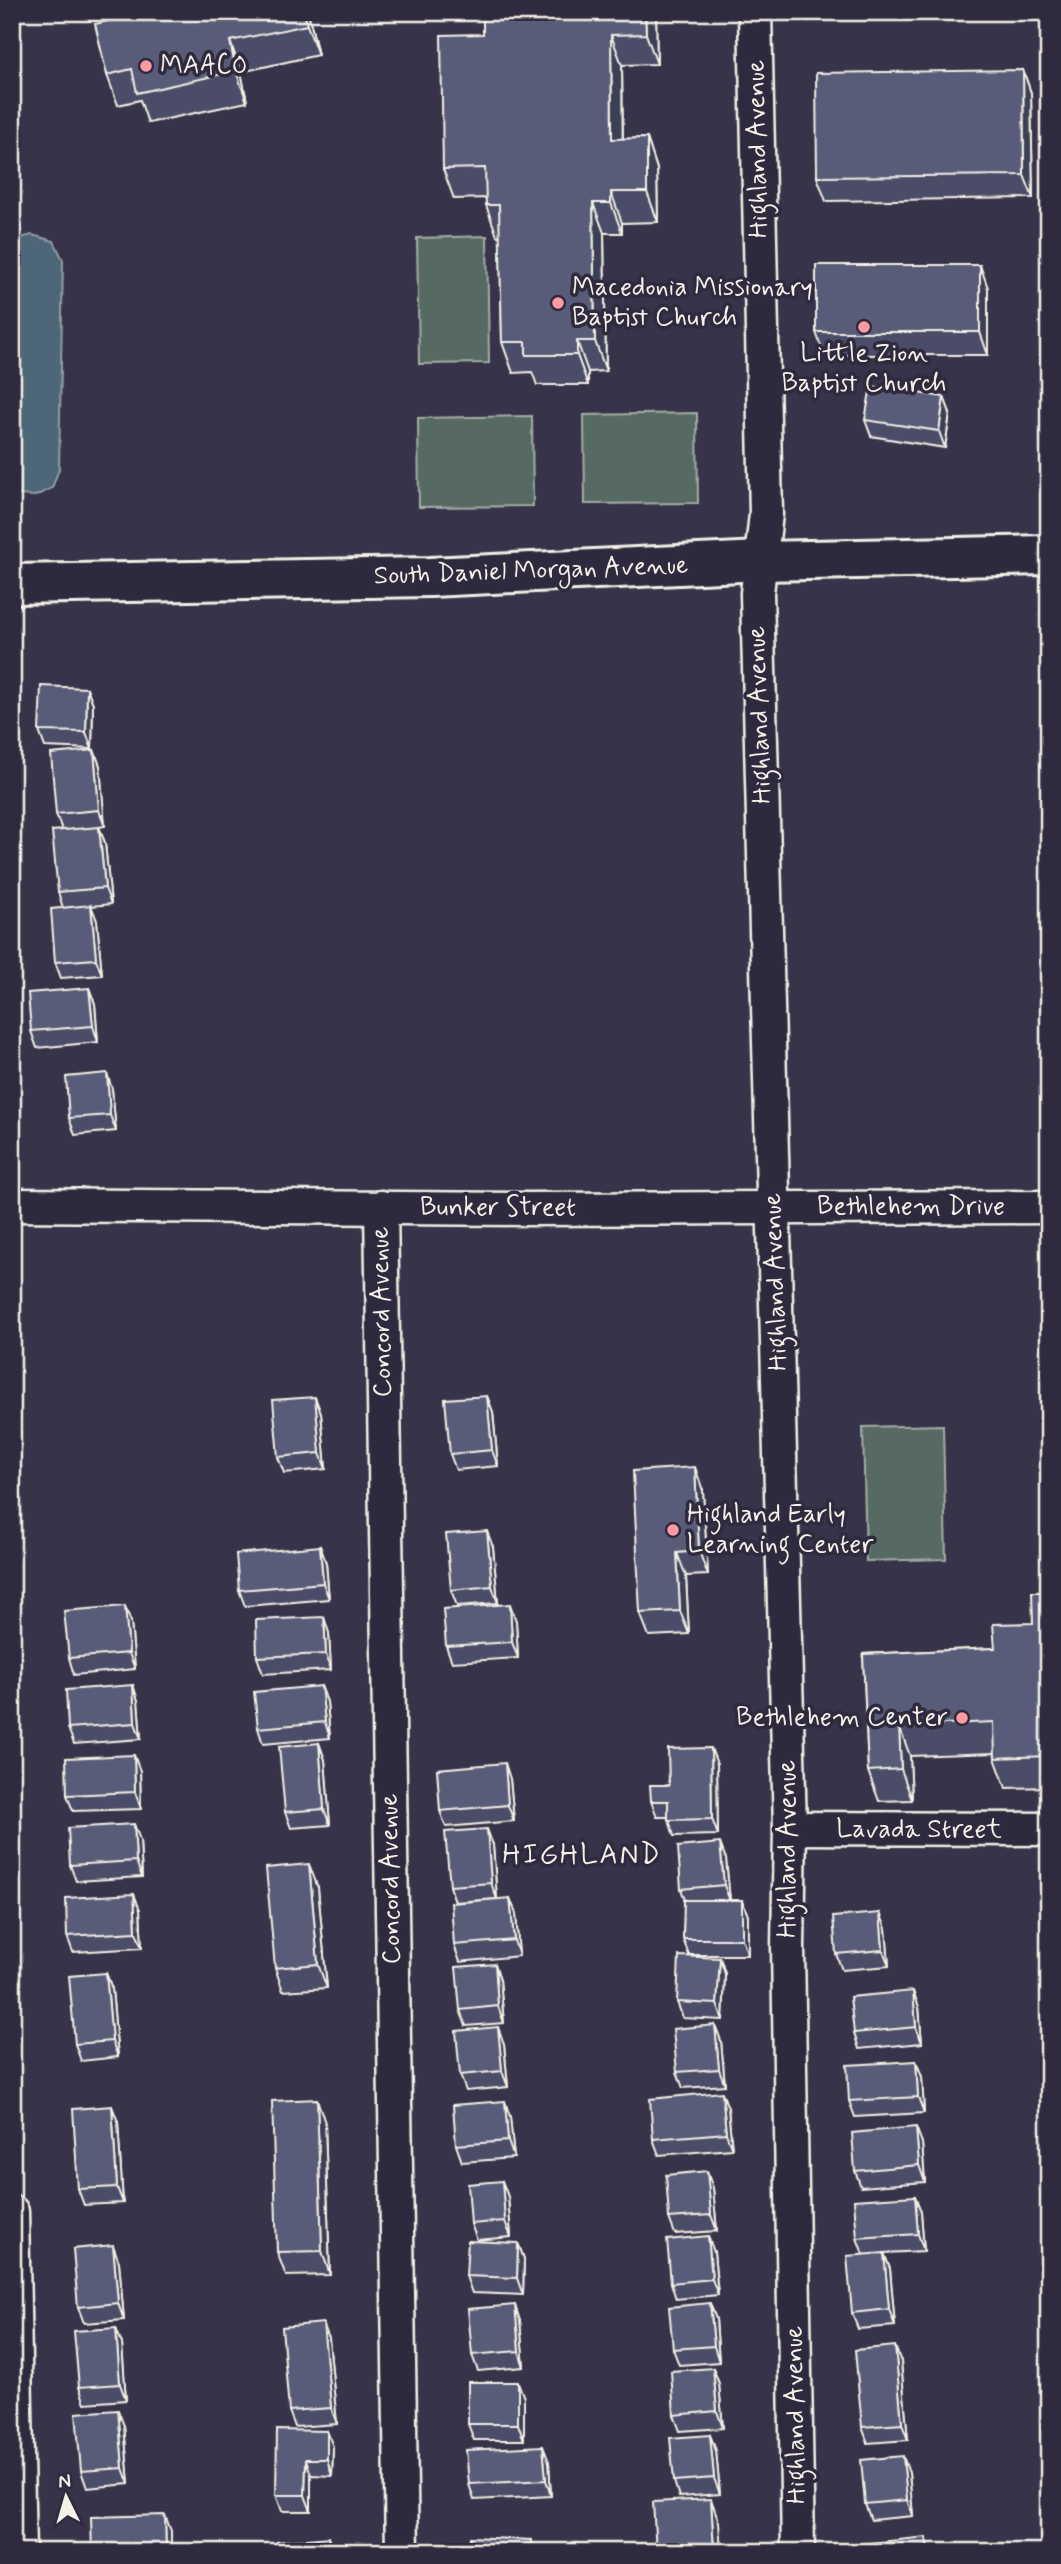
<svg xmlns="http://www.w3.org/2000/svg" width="1061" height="2564" viewBox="0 0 1061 2564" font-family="Mynerve,sans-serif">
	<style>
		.green { fill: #566a64; stroke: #a5aea6; stroke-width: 2 }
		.water { fill: #4e6678; stroke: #909ea5; stroke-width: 2 }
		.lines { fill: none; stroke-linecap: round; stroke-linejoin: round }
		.minor-casing { stroke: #f4f1e8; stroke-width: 37 }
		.major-casing { stroke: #f4f1e8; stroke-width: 44 }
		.minor { stroke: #2f2a3d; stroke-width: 32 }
		.major { stroke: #2f2a3d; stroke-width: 38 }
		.wall { fill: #4c4e67; stroke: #f4f1e8; stroke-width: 2 }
		.shaded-wall { fill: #3e4054; stroke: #f4f1e8; stroke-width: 2 }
		.building { fill: #585b78; stroke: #f4f1e8; stroke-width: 2 }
		.poi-dot { fill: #ff9aa2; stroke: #2f2a3d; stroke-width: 2.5 }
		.labels { text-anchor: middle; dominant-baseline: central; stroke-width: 7; stroke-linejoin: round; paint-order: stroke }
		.poi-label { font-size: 26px; fill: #f4f1e8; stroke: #2f2a3d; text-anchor: start }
		.street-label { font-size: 26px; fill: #f4f1e8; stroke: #2f2a3d }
		.neighbourhood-label { font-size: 28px; letter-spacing: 2px; fill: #f4f1e8; stroke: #2f2a3d }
	</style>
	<rect width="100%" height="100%" fill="#373449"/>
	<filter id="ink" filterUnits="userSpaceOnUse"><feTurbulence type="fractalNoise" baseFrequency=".0143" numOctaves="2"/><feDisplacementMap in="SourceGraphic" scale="14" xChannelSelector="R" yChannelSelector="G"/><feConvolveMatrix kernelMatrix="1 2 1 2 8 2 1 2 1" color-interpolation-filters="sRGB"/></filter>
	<g filter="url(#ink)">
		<g class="green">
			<path d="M487 236 489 363 419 364 417 238Z"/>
			<path d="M697 413 698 503 585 504 584 415Z"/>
			<path d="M532 416 533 506 419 507 418 418Z"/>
			<path d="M943 1425 946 1559 866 1561 863 1427Z"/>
		</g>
		<path class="water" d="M32 235 54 241 63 260 59 469 52 488 36 496 12 495V240Z"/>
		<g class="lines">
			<defs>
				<g id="minor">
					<path d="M755 12 766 514 757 593 790 1828 788 1947 798 2552"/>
					<path d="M12 1205 528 1209 1049 1207"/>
					<path d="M381 1207 402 2552"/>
					<path d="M790 1828 1049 1829"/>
					<path d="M12 2212 19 2552"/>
				</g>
				<path id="major" d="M12 584 430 577 761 561 1049 555"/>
			</defs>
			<use href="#minor" class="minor-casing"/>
			<use href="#major" class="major-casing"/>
			<use href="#minor" class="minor"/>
			<use href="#major" class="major"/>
		</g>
		<g class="wall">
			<path d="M308 12 318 55 241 72 247 102 148 123 140 100 118 105 107 75Z"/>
			<path d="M483 12H656L657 64 622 65 623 139 647 138 657 169 658 222 622 223V233H604L606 371 588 372V385H537L532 372 513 373 502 342 500 236H497L486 205V198L454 199 443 169 483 34Z"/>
			<path d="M1023 70 1031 93 1033 198 826 201 817 177Z"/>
			<path d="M988 288V355H824L816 332Z"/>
			<path d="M944 397 950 413 945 448 871 436 865 420Z"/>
			<path d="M87 688 93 704 92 749 45 747 39 731Z"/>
			<path d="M94 750 100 766 105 826 99 827 105 843 111 904 91 906 97 921 102 975 61 978 55 962 63 908 58 892 62 830 56 814Z"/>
			<path d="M89 988 95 1004 98 1042 37 1048 31 1031Z"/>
			<path d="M112 1089 116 1131 75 1135 69 1118Z"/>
			<path d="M487 1396 493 1412 498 1466 456 1470 450 1454Z"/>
			<path d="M321 1413 326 1469 284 1473 278 1457Z"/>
			<path d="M703 1491 708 1575 686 1576 689 1634 649 1636 640 1613Z"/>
			<path d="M320 1546 326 1563 329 1599 245 1606 239 1590Z"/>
			<path d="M493 1547 498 1603 457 1606 451 1590Z"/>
			<path d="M1049 1592V1787L1006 1788 995 1758V1753L910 1756 912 1800 879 1801 868 1771 863 1654 995 1648 1033 1623Z"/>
			<path d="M516 1621 518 1658 452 1662 446 1646Z"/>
			<path d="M131 1622 135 1669 74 1675 69 1658Z"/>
			<path d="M329 1633 331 1670 263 1674 257 1657Z"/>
			<path d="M133 1685 138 1701 141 1739 74 1744 68 1728Z"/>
			<path d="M321 1686 327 1702 330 1738 263 1744 258 1728Z"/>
			<path d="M319 1743 325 1760 330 1825 291 1828 285 1812Z"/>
			<path d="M717 1764 718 1835 674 1836 668 1817H657L651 1801 669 1785Z"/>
			<path d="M140 1771 141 1809 73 1811 67 1795Z"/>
			<path d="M510 1779 514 1821 446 1827 440 1811Z"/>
			<path d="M140 1840 142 1877 76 1881 70 1865Z"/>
			<path d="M493 1845 497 1899 455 1902 450 1886Z"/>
			<path d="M726 1859 730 1900H742L748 1916V1955H689L683 1939 685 1900 681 1889Z"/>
			<path d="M318 1888 327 1988 283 1991 275 1968Z"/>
			<path d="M510 1898 516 1914 519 1956 460 1962 454 1945Z"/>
			<path d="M140 1910 142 1948 73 1952 67 1936Z"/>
			<path d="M880 1913 886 1929 889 1966 842 1970 836 1954Z"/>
			<path d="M720 1958 725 1974 723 2020 683 2018 677 2002Z"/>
			<path d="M495 1964 500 1980 504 2023 466 2026 460 2010Z"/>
			<path d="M106 1973 112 1989 118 2057 81 2061 75 2044Z"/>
			<path d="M919 2007 922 2043 859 2049 854 2033Z"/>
			<path d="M715 2025 721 2041 725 2085 683 2088 677 2072Z"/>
			<path d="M504 2044 508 2087 466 2091 460 2075Z"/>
			<path d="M916 2061 922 2077 924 2113 855 2117 849 2101Z"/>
			<path d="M728 2108 732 2149 659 2155 653 2139Z"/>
			<path d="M510 2117 514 2158 462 2162 456 2145Z"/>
			<path d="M118 2122 123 2203 84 2205 78 2189Z"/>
			<path d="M325 2123 330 2275 286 2276 277 2252Z"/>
			<path d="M922 2143 925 2182 861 2187 855 2171Z"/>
			<path d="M502 2181 508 2197 511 2237 477 2240 471 2224Z"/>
			<path d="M713 2188 717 2231 675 2234 669 2218Z"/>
			<path d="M915 2196 921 2212 924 2251 884 2253 890 2269 895 2326 858 2329 852 2313 863 2254 857 2238Z"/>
			<path d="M518 2243 524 2259 523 2295 472 2293 466 2276Z"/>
			<path d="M714 2252 718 2295 676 2299 671 2283Z"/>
			<path d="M119 2262 124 2320 84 2323 78 2307Z"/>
			<path d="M716 2319 719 2362 679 2365 673 2349Z"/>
			<path d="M520 2321 524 2367 478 2371 472 2355Z"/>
			<path d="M329 2339 337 2424 295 2427 289 2411Z"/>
			<path d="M122 2344 126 2400 85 2403 79 2387Z"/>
			<path d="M901 2362 908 2440 868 2443 862 2427Z"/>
			<path d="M713 2368 719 2384 723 2428 680 2431 674 2415Z"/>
			<path d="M524 2398V2440H474L468 2424Z"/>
			<path d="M124 2426 129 2484 87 2488 81 2471Z"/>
			<path d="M327 2431 333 2447 332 2476 311 2475V2511H282L276 2495Z"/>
			<path d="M710 2435 716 2451 720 2494 679 2497 674 2481Z"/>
			<path d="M549 2462 551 2496 474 2500 469 2484Z"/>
			<path d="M909 2473 913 2516 871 2520 865 2504Z"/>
		</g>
		<g class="shaded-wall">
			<path d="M304 12H308L318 55 307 25Z"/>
			<path d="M645 12H656L657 64 646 34Z"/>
			<path d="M611 35 622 65 623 169 612 139Z"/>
			<path d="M230 41 241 72 247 102 236 71Z"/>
			<path d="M1023 70 1031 93 1033 198 1024 175Z"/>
			<path d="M647 138 657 169 658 222 647 192Z"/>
			<path d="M611 192 622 223V233L611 203Z"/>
			<path d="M593 203 604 233 606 371 595 341Z"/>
			<path d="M980 265 988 288V355L980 332Z"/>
			<path d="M577 341 588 372V385L577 355Z"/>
			<path d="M944 397 950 413 945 448 939 431Z"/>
			<path d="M87 688 93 704 92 749 86 732Z"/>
			<path d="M94 750 100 766 105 826 99 810Z"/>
			<path d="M99 827 105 843 111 904 105 888Z"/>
			<path d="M91 905 97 921 102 975 96 959Z"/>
			<path d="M89 988 95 1004 98 1042 93 1026Z"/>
			<path d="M107 1073 112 1089 116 1131 110 1115Z"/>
			<path d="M487 1396 493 1412 498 1466 492 1450Z"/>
			<path d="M315 1397 321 1413 326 1469 320 1453Z"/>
			<path d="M695 1467 703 1491 708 1575 699 1551Z"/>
			<path d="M487 1531 493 1547 498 1603 492 1586Z"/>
			<path d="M320 1546 326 1563 329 1599 323 1583Z"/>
			<path d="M677 1553 686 1576 689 1634 680 1611Z"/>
			<path d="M510 1604 516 1621 518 1658 512 1642Z"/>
			<path d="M125 1606 131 1622 135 1669 129 1653Z"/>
			<path d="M324 1617 329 1633 331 1670 326 1654Z"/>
			<path d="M133 1685 138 1701 141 1739 135 1723Z"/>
			<path d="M321 1686 327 1702 330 1738 325 1722Z"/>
			<path d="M899 1726 910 1756 912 1800 901 1769Z"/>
			<path d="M319 1743 325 1760 330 1825 324 1809Z"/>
			<path d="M711 1748 717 1764 718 1835 712 1819Z"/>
			<path d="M134 1755 140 1771 141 1809 135 1792Z"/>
			<path d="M505 1763 510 1779 514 1821 508 1805Z"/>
			<path d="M134 1824 140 1840 142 1877 136 1861Z"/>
			<path d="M487 1829 493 1845 497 1899 491 1883Z"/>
			<path d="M720 1843 726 1859 730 1901 724 1885Z"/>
			<path d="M309 1864 318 1888 327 1988 318 1964Z"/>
			<path d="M134 1894 140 1910 142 1948 136 1932Z"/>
			<path d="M510 1898 516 1914 519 1956 514 1940Z"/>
			<path d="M742 1900 748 1916V1955L742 1939Z"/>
			<path d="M880 1913 886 1929 889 1966 883 1950Z"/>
			<path d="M720 1958 725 1974 723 2020 717 2004Z"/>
			<path d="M495 1964 500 1980 504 2023 498 2006Z"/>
			<path d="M106 1973 112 1989 118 2057 112 2041Z"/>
			<path d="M913 1991 919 2007 922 2043 916 2027Z"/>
			<path d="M715 2025 721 2041 725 2085 719 2069Z"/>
			<path d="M498 2027 504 2044 508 2087 502 2071Z"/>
			<path d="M916 2061 922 2077 924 2113 918 2097Z"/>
			<path d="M722 2092 728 2108 732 2149 726 2133Z"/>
			<path d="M317 2099 325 2123 330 2275 322 2251Z"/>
			<path d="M505 2101 510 2117 514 2158 508 2141Z"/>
			<path d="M112 2106 118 2122 123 2203 117 2187Z"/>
			<path d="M916 2127 922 2143 925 2182 919 2165Z"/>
			<path d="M707 2171 713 2188 717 2231 711 2215Z"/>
			<path d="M502 2181 508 2197 511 2237 505 2221Z"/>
			<path d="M915 2196 921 2212 924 2251 918 2234Z"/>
			<path d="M708 2236 714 2252 718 2295 712 2279Z"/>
			<path d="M518 2243 524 2259 523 2295 517 2278Z"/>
			<path d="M113 2245 119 2262 124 2320 118 2303Z"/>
			<path d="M884 2253 890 2269 895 2326 889 2309Z"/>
			<path d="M710 2303 716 2319 719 2362 714 2346Z"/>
			<path d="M515 2305 520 2321 524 2367 519 2351Z"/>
			<path d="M323 2323 329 2339 337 2424 331 2408Z"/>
			<path d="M116 2328 122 2344 126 2400 120 2384Z"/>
			<path d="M895 2346 901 2362 908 2440 902 2424Z"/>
			<path d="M713 2368 719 2384 723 2428 717 2411Z"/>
			<path d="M518 2382 524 2398V2440L518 2424Z"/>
			<path d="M118 2410 124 2426 129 2484 123 2468Z"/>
			<path d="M327 2431 333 2447 332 2476 327 2459Z"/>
			<path d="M710 2435 716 2451 720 2494 714 2478Z"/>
			<path d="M543 2446 549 2462 551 2496 546 2480Z"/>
			<path d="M903 2456 909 2473 913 2516 907 2500Z"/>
			<path d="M306 2459 311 2475V2511L305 2495Z"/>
			<path d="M711 2499 719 2522 721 2552H714Z"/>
			<path d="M165 2515 171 2531V2552H166Z"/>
			<path d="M328 2537 333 2552H329Z"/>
			<path d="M926 2537 931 2552H928Z"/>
			<path d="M531 2540 536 2552H531Z"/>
		</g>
		<g class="building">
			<path d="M147 12H304L307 25 230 41 236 71 137 93 132 69 107 75 95 24Z"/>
			<path d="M483 12H645L646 34 611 35 612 139 647 138V192H611V203H593L595 341H577V355H526V342H502L499 205H486L485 168 443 169 441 35 483 34Z"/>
			<path d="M1023 70 1024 175 817 177 816 73Z"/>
			<rect x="816" y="265" width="164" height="67"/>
			<path d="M871 386 944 397 939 431 865 420Z"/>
			<path d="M41 686 87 688 86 732 39 731Z"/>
			<path d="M94 750 99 810 56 814 51 754Z"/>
			<path d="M99 827 105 888 58 892 52 831Z"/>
			<path d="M91 905 96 959 55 962 51 909Z"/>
			<path d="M89 988 93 1026 31 1031 28 993Z"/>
			<path d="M107 1073 110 1115 69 1118 66 1077Z"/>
			<path d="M487 1396 492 1450 450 1454 445 1399Z"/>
			<path d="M315 1397 320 1453 278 1457 273 1400Z"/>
			<path d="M695 1467 699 1551 677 1553 680 1611 640 1613 633 1471Z"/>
			<path d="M487 1531 492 1586 451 1590 446 1534Z"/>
			<path d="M320 1546 323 1583 239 1590 236 1554Z"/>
			<path d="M1032 1592H1049V1756L995 1758 994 1722 899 1726 901 1769 868 1771 863 1654 995 1648 993 1624 1033 1623Z"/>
			<path d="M510 1604 512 1642 446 1646 443 1609Z"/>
			<path d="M125 1606 129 1653 69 1658 64 1611Z"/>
			<path d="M324 1617 326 1654 257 1657 256 1620Z"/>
			<path d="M133 1685 135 1723 68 1728 66 1690Z"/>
			<path d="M321 1686 325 1722 258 1728 254 1692Z"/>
			<path d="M319 1743 324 1809 285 1812 279 1747Z"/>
			<path d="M711 1748 712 1819 668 1820V1801H651L650 1785H669L668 1749Z"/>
			<path d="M134 1755 135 1792 67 1795 66 1758Z"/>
			<path d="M505 1763 508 1805 440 1811 437 1769Z"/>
			<path d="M134 1824 136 1861 70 1865 68 1828Z"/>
			<path d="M487 1829 491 1883 450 1886 445 1832Z"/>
			<path d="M720 1843 724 1885 681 1889 678 1847Z"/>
			<path d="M309 1864 318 1964 275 1968 266 1868Z"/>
			<path d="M134 1894 136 1932 67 1936 66 1898Z"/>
			<path d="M510 1898 514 1940 454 1945 451 1903Z"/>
			<path d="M684 1900H742V1939H683Z"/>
			<path d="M880 1913 883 1950 836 1954 833 1917Z"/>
			<path d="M679 1956 720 1958 717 2004 677 2002Z"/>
			<path d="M495 1964 498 2006 460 2010 456 1967Z"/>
			<path d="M106 1973 112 2041 75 2044 69 1976Z"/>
			<path d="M913 1991 916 2027 854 2033 850 1997Z"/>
			<path d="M715 2025 719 2069 677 2072 673 2029Z"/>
			<path d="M498 2027 502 2071 460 2075 456 2031Z"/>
			<path d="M916 2061 918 2097 849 2101 847 2065Z"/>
			<path d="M722 2092 726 2133 653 2139 650 2099Z"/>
			<path d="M317 2099 322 2251 277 2252 272 2101Z"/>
			<path d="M505 2101 508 2141 456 2145 453 2105Z"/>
			<path d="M112 2106 117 2187 78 2189 73 2109Z"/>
			<path d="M916 2127 919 2165 855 2171 852 2133Z"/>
			<path d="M707 2171 711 2215 669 2218 666 2175Z"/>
			<path d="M502 2181 505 2221 471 2224 468 2184Z"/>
			<path d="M915 2196 918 2234 857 2238 854 2200Z"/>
			<path d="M708 2236 712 2279 671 2283 667 2240Z"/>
			<path d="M468 2241 518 2243 517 2278 466 2276Z"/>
			<path d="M113 2245 118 2303 78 2307 73 2249Z"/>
			<path d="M884 2253 889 2309 852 2313 847 2256Z"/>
			<path d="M710 2303 714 2346 673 2349 669 2307Z"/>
			<path d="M515 2305 519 2351 472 2355 468 2309Z"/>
			<path d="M323 2323 331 2408 289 2411 282 2327Z"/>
			<path d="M116 2328 120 2384 79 2387 74 2331Z"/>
			<path d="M895 2346 902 2424 862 2427 855 2350Z"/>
			<path d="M713 2368 717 2411 674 2415 671 2371Z"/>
			<rect x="468" y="2382" width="50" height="42"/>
			<path d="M118 2410 123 2468 81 2471 76 2413Z"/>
			<path d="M277 2430 327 2431V2459H306L305 2495H276Z"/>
			<path d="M710 2435 714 2478 674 2481 670 2438Z"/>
			<path d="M543 2446 546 2480 469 2484 466 2450Z"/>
			<path d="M903 2456 907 2500 865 2504 861 2460Z"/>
			<path d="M711 2499 714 2552H656L653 2502Z"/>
			<path d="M165 2515 166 2552H92L91 2517Z"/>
			<path d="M328 2537 329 2552H278L277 2542Z"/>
			<path d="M470 2537 531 2540V2552H469Z"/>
			<path d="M926 2537 928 2552H863L862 2544Z"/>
		</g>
	</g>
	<g class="poi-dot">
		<circle cx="146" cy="66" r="7"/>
		<circle cx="558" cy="303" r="7"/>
		<circle cx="864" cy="327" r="7"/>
		<circle cx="673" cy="1530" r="7"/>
		<circle cx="962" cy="1718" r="7"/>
	</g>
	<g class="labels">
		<g class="poi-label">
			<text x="160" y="66">MAACO</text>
			<text x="572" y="288">Macedonia Missionary<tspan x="572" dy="30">Baptist Church</tspan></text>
			<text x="864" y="354" text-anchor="middle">Little Zion<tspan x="864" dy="30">Baptist Church</tspan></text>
			<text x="687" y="1515">Highland Early<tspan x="687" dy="30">Learning Center</tspan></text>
			<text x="948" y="1718" text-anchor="end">Bethlehem Center</text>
		</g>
		<g class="street-label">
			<text transform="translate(758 149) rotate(-91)">Highland Avenue</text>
			<text transform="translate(531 571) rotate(-2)">South Daniel Morgan Avenue</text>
			<text transform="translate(760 715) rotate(-92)">Highland Avenue</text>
			<text x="911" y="1207">Bethlehem Drive</text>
			<text x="498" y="1208">Bunker Street</text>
			<text transform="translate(776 1282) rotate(-92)">Highland Avenue</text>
			<text transform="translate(382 1312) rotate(-91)">Concord Avenue</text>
			<text x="919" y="1830">Lavada Street</text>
			<text transform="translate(788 1849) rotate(-90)">Highland Avenue</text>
			<text transform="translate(391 1879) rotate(-91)">Concord Avenue</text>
			<text transform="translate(796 2415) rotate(-91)">Highland Avenue</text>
		</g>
		<g class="neighbourhood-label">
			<text x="582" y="1855">HIGHLAND</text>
		</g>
	</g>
	<rect width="1061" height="2564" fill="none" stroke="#2f2a3d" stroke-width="42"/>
	<rect x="21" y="21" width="1019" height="2522" fill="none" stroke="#f4f1e8" stroke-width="2.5" filter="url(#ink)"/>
	<g transform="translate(66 2497) rotate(355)" stroke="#2f2a3d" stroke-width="5" paint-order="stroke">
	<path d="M0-5L12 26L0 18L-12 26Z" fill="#f4f1e8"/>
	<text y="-10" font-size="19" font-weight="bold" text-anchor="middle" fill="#f4f1e8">N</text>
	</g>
</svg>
